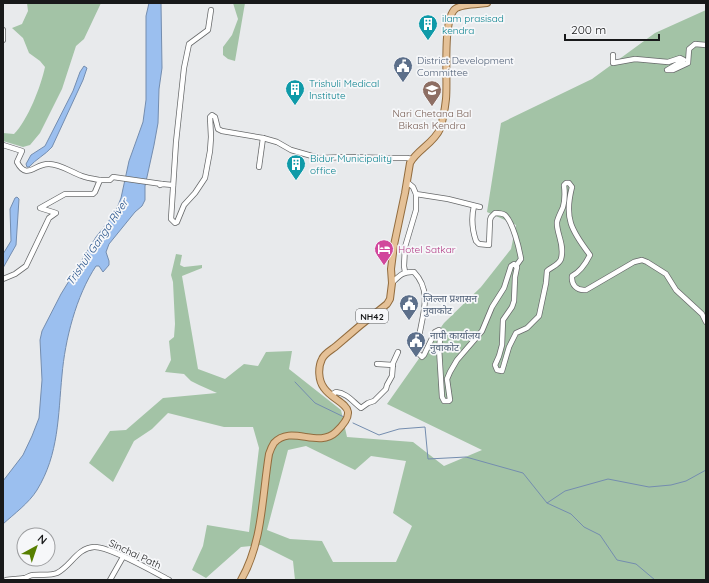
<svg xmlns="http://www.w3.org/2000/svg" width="709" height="583" viewBox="0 0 709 583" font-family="Quicksand,'Noto Sans Devanagari',sans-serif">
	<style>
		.green { fill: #a3c3a6; fill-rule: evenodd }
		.water { fill: #9bbfef; stroke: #748daf }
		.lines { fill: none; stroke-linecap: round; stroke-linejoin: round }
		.stream { stroke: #748daf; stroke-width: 1 }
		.minor-casing { stroke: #686a6b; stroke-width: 6 }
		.major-casing { stroke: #926c3e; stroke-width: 8 }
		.minor { stroke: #fff; stroke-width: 4.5 }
		.major { stroke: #e5c197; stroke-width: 6 }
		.labels { text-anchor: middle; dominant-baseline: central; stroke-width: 3.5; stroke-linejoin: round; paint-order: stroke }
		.shield { fill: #f6f7f9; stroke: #5b5c5d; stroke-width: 1 }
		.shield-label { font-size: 9px; font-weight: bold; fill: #18191a }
		.culture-label { font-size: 10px; fill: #0d838f; stroke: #f6f7f9; text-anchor: start }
		.service-label { font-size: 10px; fill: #4e5e75; stroke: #f6f7f9; text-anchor: start }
		.education-label { font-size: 10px; fill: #785e54; stroke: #f6f7f9 }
		.hotel-label { font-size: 10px; fill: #b23c85; stroke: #f6f7f9; text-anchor: start }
		.street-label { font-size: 10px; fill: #18191a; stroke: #f6f7f9 }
		.water-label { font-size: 11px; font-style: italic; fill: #1e4c87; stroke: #f6f7f9 }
	</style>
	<rect width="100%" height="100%" fill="#e8eaec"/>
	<g class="green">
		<path d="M27 3H101L84 39 76 46 62 89 40 133 30 145 23 147 3 141V133L14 134C28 120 41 86 45 67L40 61 29 53 23 38 12 28 22 24 28 11Z"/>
		<path d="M233 3H245L235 61 228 59 223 55V47L232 35 238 19Z"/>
		<path d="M706 10V580H295L293 561 261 545 241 547 206 578 192 570 203 546 207 525 249 532 259 448 253 427H224L168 413 152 429 134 441 113 482 89 463 110 431 126 430 163 398 217 393 199 385 191 381 184 374 165 372 171 360 169 341 174 337 175 324 173 282 171 275 176 254 182 255 180 265 184 267 202 265V268L182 276 198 369 225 379 244 364 258 366 266 352 292 351 289 369 341 410 347 437 413 442 444 466 482 450 387 404 444 323 481 287 511 249 516 225 487 212 501 123 592 79 655 33ZM306 446 355 470 371 456 406 461 393 513 412 526 396 562H333L322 541 290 539 267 530 288 450Z"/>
	</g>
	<g class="water">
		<path d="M149 3H161L162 68 159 89 158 123 154 145 145 186V200L142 206 135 212 109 244 106 252 109 261V265L103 272 99 266H96C76 296 65 340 62 375 58 416 59 454 37 490 29 503 14 514 3 524V481L23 455 32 436 39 418 42 380 40 340 42 331 61 294 96 237 115 213 121 198 129 161 143 122 146 100V16Z"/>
		<path d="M84 66 87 68 83 80 52 147C45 155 36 159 29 167H27L26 164 31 155 45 146 73 91 80 72Z"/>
		<path d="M17 197 19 199 16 245 3 268V254L11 241 10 209 15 198Z"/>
	</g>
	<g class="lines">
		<g class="stream">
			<path d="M295 382 315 403 344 417"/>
			<path d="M353 423 379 435 399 429 425 427 428 459 466 457 523 473 547 503 565 491 608 479 649 487 671 485 686 481 706 470"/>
			<path d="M547 503 571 514 584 527 600 535 617 560 636 564 655 580"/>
		</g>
		<defs>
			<g id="minor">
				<path d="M211 10 208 30 189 44 184 68 176 142 171 219 175 223 177 222 184 205 195 193 205 178 210 151 211 137 210 117 212 115 215 117 218 129 222 131 263 138 277 142 291 150 319 158 347 157 388 158H407L412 159"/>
				<path d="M3 30V40"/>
				<path d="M613 55V63L635 59 668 62 680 58 684 60 667 70H673L688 63 689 49 695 44 706 45"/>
				<path d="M3 145 22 151 17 162C27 181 35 163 49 164 60 164 71 172 82 176 87 178 94 179 100 180L95 192 93 194H65L40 208 56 213 49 218 26 266 15 274 3 279"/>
				<path d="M259 167 263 138"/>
				<path d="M100 180H110L113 177 162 184"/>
				<path d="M407 182 413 187 416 194 448 199 480 207"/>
				<path d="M160 185 162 184 173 185"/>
				<path d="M474 206C471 218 472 229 476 241L479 244 489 245 490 220 491 217 495 213C499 213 502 213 505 215 513 223 519 247 521 259L516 266"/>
				<path d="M405 272 404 266 405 247 416 210V194"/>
				<path d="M392 283C399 276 403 271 414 272 437 296 416 326 418 353L422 357 424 355 435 332 439 330 441 332 439 348 442 397 444 401H449L450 400 447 379 450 372 457 360 482 331 492 307 504 288 511 266 514 264 517 267 515 277 514 301 512 307 503 320 502 345 499 356 495 365 497 370 502 371 509 347 516 333 527 328 539 316 546 283 547 271C551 267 559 265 561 259 565 244 556 233 557 222 558 217 561 212 563 207 565 200 565 193 564 185L566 183H569L572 187C564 218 571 230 590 255 586 263 580 272 572 276 571 285 577 291 586 290L634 262 642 260 647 262 666 274 676 290 702 314 706 322"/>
				<path d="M377 364 393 365"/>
				<path d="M331 395 336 392C347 393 353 402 361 408L368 403 374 401 386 389 387 385 392 376 393 363 398 352"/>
				<path d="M6 580C12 579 19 579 25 578 28 577 30 575 33 575 42 574 49 576 57 573 71 566 77 548 94 547 109 546 154 572 169 580"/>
				<path d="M110 580 123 557"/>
			</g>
			<path id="major" d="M241 580C263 542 262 496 269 454 270 451 272 446 274 443 291 424 318 449 336 432 364 405 336 405 324 388 318 380 318 367 322 359 324 354 331 350 335 347 352 332 369 318 387 304L390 299 392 283 391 269 394 245 405 193 410 163C417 150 434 143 440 129 443 120 445 108 446 99 448 80 442 21 455 9 460 4 480 4 487 3"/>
		</defs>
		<use href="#minor" class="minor-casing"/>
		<use href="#major" class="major-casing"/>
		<use href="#minor" class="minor"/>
		<use href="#major" class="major"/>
	</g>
	<defs>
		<symbol id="building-pin" viewBox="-11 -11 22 30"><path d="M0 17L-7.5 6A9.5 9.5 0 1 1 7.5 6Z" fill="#0f9aa8" stroke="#f6f7f9"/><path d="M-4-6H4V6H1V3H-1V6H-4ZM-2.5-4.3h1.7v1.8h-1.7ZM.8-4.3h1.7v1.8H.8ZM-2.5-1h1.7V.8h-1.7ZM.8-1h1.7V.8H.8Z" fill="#fff"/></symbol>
		<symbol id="civic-pin" viewBox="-11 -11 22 30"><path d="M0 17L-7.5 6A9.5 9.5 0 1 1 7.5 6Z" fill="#5c6f8a" stroke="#f6f7f9"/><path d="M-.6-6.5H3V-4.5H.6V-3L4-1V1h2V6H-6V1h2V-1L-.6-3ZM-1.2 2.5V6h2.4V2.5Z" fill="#fff"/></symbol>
		<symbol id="school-pin" viewBox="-11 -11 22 30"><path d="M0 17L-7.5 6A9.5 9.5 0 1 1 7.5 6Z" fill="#8d6e63" stroke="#f6f7f9"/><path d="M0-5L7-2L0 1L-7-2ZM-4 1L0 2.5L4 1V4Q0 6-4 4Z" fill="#fff"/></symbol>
		<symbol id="hotel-pin" viewBox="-11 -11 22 30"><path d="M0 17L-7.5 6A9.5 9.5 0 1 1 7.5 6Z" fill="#d1479c" stroke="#f6f7f9"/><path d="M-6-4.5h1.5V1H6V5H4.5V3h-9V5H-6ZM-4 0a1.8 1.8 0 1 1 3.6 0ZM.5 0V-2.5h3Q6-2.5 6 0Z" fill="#fff"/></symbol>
	</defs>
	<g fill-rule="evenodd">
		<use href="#building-pin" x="417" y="13" width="22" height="30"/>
		<use href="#civic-pin" x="392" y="55" width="22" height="30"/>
		<use href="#building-pin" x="284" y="78" width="22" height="30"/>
		<use href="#school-pin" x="421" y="79" width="22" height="30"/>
		<use href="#building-pin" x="285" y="153" width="22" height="30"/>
		<use href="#hotel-pin" x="373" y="238" width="22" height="30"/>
		<use href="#civic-pin" x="398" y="293" width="22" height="30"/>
		<use href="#civic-pin" x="405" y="330" width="22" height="30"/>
	</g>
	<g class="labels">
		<rect class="shield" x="356" y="309" width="32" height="14" rx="3"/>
		<g class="shield-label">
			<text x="372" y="316">NH42</text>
		</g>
		<g class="culture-label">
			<text x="442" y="18">ilam prasisad<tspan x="442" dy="12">kendra</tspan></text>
			<text x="309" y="83">Trishuli Medical<tspan x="309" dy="12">Institute</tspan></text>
			<text x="310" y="158">Bidur Municipality<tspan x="310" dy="12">office</tspan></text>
		</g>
		<g class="service-label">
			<text x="417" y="60">District Development<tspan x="417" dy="12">Committee</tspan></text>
			<text x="423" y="298">जिल्ला प्रशासन<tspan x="423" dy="12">नुवाकोट</tspan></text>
			<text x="430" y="335">नापी कार्यालय<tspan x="430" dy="12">नुवाकोट</tspan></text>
		</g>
		<g class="education-label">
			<text x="432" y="113">Nari Chetana Bal<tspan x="432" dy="12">Bikash Kendra</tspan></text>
		</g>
		<g class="hotel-label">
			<text x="398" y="249">Hotel Satkar</text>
		</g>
		<g class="street-label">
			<text transform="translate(135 554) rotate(25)">Sinchai Path</text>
		</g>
		<g class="water-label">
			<text transform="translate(97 242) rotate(-56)">Trishuli Ganga River</text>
		</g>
	</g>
	<rect width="709" height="583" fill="none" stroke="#18191a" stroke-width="8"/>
	<g transform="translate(36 547) rotate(40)"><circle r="19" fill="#f6f7f9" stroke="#9d9ea0"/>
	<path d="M0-3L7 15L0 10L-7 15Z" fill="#577f00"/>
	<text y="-6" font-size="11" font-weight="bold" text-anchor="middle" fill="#18191a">N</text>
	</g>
	<path d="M565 34v6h94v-6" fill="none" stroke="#18191a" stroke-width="2"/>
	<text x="571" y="34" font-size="12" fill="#18191a" stroke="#f6f7f9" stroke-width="3" paint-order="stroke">200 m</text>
</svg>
